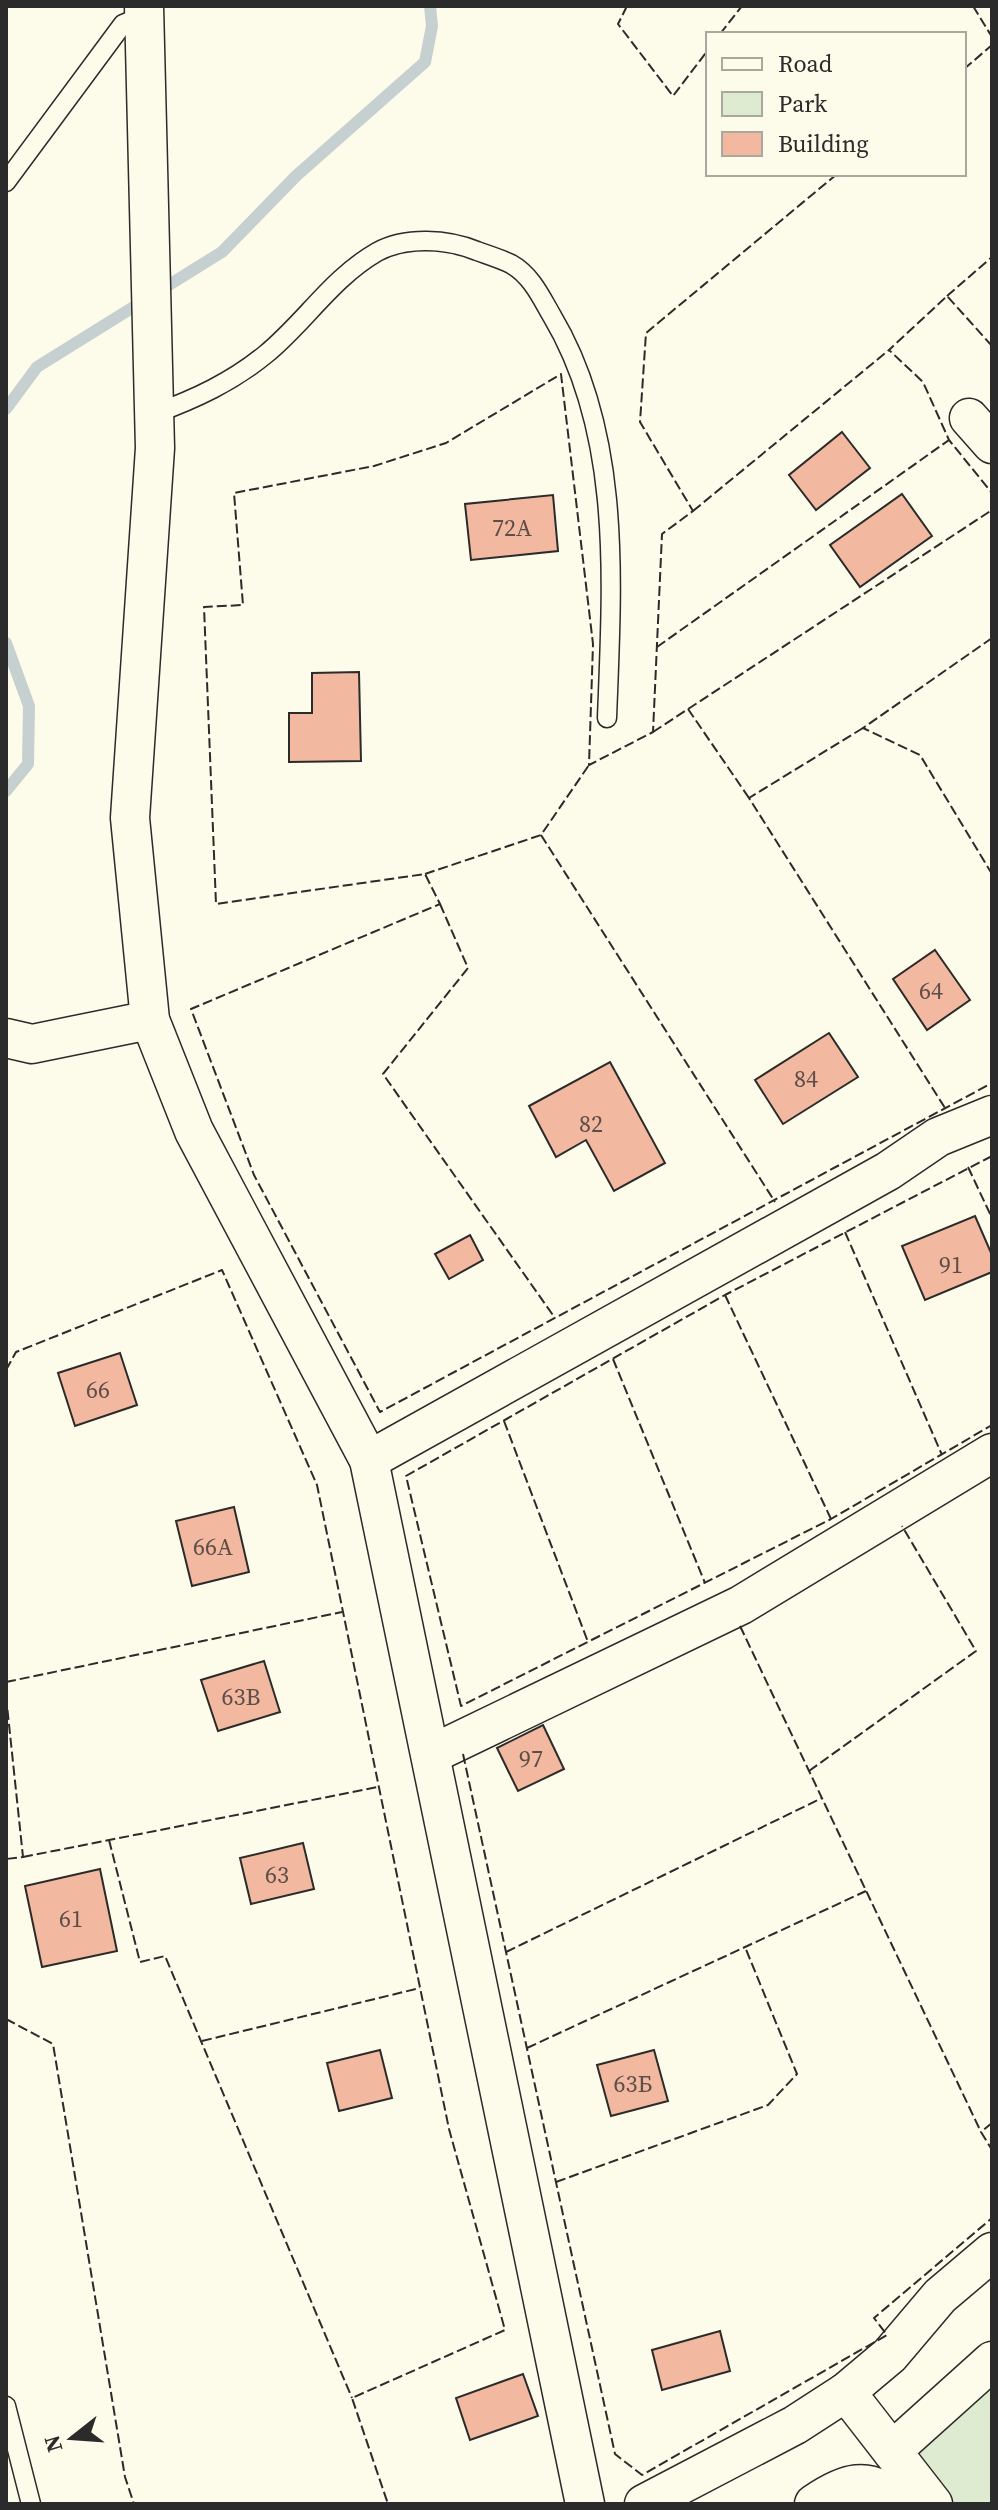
<svg xmlns="http://www.w3.org/2000/svg" width="998" height="2510" viewBox="0 0 998 2510" font-family="'Source Serif 4',serif">
	<style>
		.green { fill: #deebd1; stroke: #74746e; stroke-width: 2 }
		.lines { fill: none; stroke-linecap: round; stroke-linejoin: round }
		.stream { stroke: #c7d0d0; stroke-width: 12 }
		.building { fill: #f2b8a0; stroke: #2b2b2b; stroke-width: 2 }
		.service-casing { stroke: #2b2b2b; stroke-width: 21 }
		.minor-casing { stroke: #2b2b2b; stroke-width: 41 }
		.service { stroke: #fdfbea; stroke-width: 18 }
		.minor { stroke: #fdfbea; stroke-width: 38 }
		.fence { stroke: #2b2b2b; stroke-width: 2; stroke-dasharray: 10 4; stroke-linecap: butt }
		.labels { text-anchor: middle; dominant-baseline: central; stroke-width: 6; stroke-linejoin: round; paint-order: stroke }
		.number-label { font-size: 24px; fill: #5d4e48 }
	</style>
	<rect width="100%" height="100%" fill="#fdfbea"/>
	<path class="green" d="M992 2361V2504H933L892 2451Z"/>
	<g class="lines">
		<g class="stream">
			<path d="M6 409 37 367 222 252 296 176 425 62 432 26 430 6"/>
			<path d="M6 643 29 706 28 764 6 791"/>
		</g>
	</g>
	<g class="building">
		<path d="M842 432 870 468 816 510 789 475Z"/>
		<path d="M902 494 932 536 860 587 830 545Z"/>
		<path d="M553 495 558 551 471 560 465 504Z"/>
		<path d="M359 672 361 761 289 762V713H312V673Z"/>
		<path d="M935 950 970 1000 927 1030 893 979Z"/>
		<path d="M829 1033 858 1077 783 1124 755 1080Z"/>
		<path d="M610 1062 665 1163 614 1191 586 1140 556 1157 529 1106Z"/>
		<path d="M975 1216 992 1255V1272L925 1300 902 1246Z"/>
		<path d="M470 1235 483 1260 449 1279 435 1254Z"/>
		<path d="M120 1353 137 1405 75 1426 58 1373Z"/>
		<path d="M234 1507 249 1572 192 1586 176 1521Z"/>
		<path d="M264 1661 280 1712 218 1731 201 1680Z"/>
		<path d="M543 1725 564 1769 518 1791 497 1748Z"/>
		<path d="M303 1843 314 1889 251 1904 240 1858Z"/>
		<path d="M100 1869 117 1951 42 1967 25 1886Z"/>
		<path d="M380 2050 392 2098 339 2111 327 2063Z"/>
		<path d="M654 2050 668 2101 611 2116 597 2065Z"/>
		<path d="M720 2331 730 2371 662 2390 652 2350Z"/>
		<path d="M523 2374 538 2416 470 2440 456 2398Z"/>
	</g>
	<g class="lines">
		<defs>
			<g id="service">
				<path d="M6 182 123 24 145 15"/>
				<path d="M154 414C195 399 232 382 266 354 305 322 332 278 377 252 406 236 448 239 477 251 488 255 501 259 511 264 531 275 541 297 552 316 623 435 612 584 607 718"/>
				<path d="M6 2406 31 2504"/>
			</g>
			<g id="minor">
				<path d="M144 6 155 448 130 818 150 1020 194 1131 369 1460 585 2504"/>
				<path d="M969 418 992 444"/>
				<path d="M6 1038 32 1044 150 1020"/>
				<path d="M369 1460 888 1171 938 1137 992 1115"/>
				<path d="M432 1754 741 1605 992 1453"/>
				<path d="M846 2392 933 2504"/>
				<path d="M892 2451 992 2361"/>
				<path d="M644 2504 795 2425 846 2392 890 2355 940 2296 992 2252"/>
				<path d="M814 2504C843 2484 871 2472 896 2504"/>
			</g>
		</defs>
		<use href="#service" class="service-casing"/>
		<use href="#minor" class="minor-casing"/>
		<use href="#service" class="service"/>
		<use href="#minor" class="minor"/>
		<g class="fence">
			<path d="M627 6 618 24 673 96 708 50"/>
			<path d="M973 6 992 37"/>
			<path d="M720 34 742 6"/>
			<path d="M964 69 992 45"/>
			<path d="M837 174 646 333 640 422 693 511 662 534 653 732 589 765 593 644 561 374 446 443 374 466 234 493 243 605 204 607 216 904 425 874 440 904 191 1009 254 1175 380 1412 992 1083"/>
			<path d="M947 296 992 257"/>
			<path d="M992 346 947 296 889 350 923 382 949 440 992 493"/>
			<path d="M693 511 889 350"/>
			<path d="M992 638 863 728 920 755 992 874"/>
			<path d="M657 647 949 440"/>
			<path d="M688 709 749 798"/>
			<path d="M863 728 749 798 945 1108"/>
			<path d="M653 732 992 510"/>
			<path d="M541 835 775 1202"/>
			<path d="M425 874 541 835 589 765"/>
			<path d="M440 904 468 968 383 1074 555 1318"/>
			<path d="M992 1156 725 1295 406 1476 461 1706 831 1519 992 1425"/>
			<path d="M968 1167 992 1218"/>
			<path d="M845 1232 942 1455"/>
			<path d="M725 1295 831 1519"/>
			<path d="M613 1359 705 1583"/>
			<path d="M6 1370 16 1352 222 1270 317 1485 449 2129 505 2330 352 2398 388 2504"/>
			<path d="M504 1421 588 1642"/>
			<path d="M740 1626 981 2132"/>
			<path d="M6 1682 342 1612"/>
			<path d="M6 1696 23 1857 6 1859"/>
			<path d="M463 1754 615 2454 642 2475 887 2335 874 2318 992 2218"/>
			<path d="M809 1771 976 1651 902 1526"/>
			<path d="M109 1840 140 1962 165 1956 352 2398"/>
			<path d="M23 1857 378 1787"/>
			<path d="M506 1952 822 1798"/>
			<path d="M6 2019 53 2044 125 2477 134 2504"/>
			<path d="M202 2041 420 1988"/>
			<path d="M527 2048 866 1891"/>
			<path d="M992 2123 981 2132 992 2150"/>
			<path d="M556 2182 768 2105 797 2074 745 1947"/>
		</g>
	</g>
	<g class="labels">
		<g class="number-label">
			<text x="512" y="527">72А</text>
			<text x="931" y="990">64</text>
			<text x="806" y="1078">84</text>
			<text x="591" y="1123">82</text>
			<text x="951" y="1264">91</text>
			<text x="98" y="1389">66</text>
			<text x="213" y="1546">66А</text>
			<text x="241" y="1696">63В</text>
			<text x="531" y="1758">97</text>
			<text x="277" y="1874">63</text>
			<text x="71" y="1918">61</text>
			<text x="633" y="2083">63Б</text>
		</g>
	</g>
	<rect width="998" height="2510" fill="none" stroke="#2b2b2b" stroke-width="16"/>
	<rect x="706" y="32" width="260" height="144" fill="#fdfbea" stroke="#a9a89e" stroke-width="2"/>
	<rect x="722" y="58" width="40" height="12" fill="#fdfbea" stroke="#a9a89e" stroke-width="2"/>
	<text x="778" y="72" font-size="24" fill="#2b2b2b">Road</text>
	<rect x="722" y="92" width="40" height="24" fill="#deebd1" stroke="#a9a89e" stroke-width="2"/>
	<text x="778" y="112" font-size="24" fill="#2b2b2b">Park</text>
	<rect x="722" y="132" width="40" height="24" fill="#f2b8a0" stroke="#a9a89e" stroke-width="2"/>
	<text x="778" y="152" font-size="24" fill="#2b2b2b">Building</text>
	<g transform="translate(72 2438) rotate(253)" stroke="#fdfbea" stroke-width="6" paint-order="stroke">
	<path d="M0-6L14 30L0 20L-14 30Z" fill="#2b2b2b"/>
	<text y="-12" font-size="22" font-weight="bold" text-anchor="middle" fill="#2b2b2b">N</text>
	</g>
</svg>
